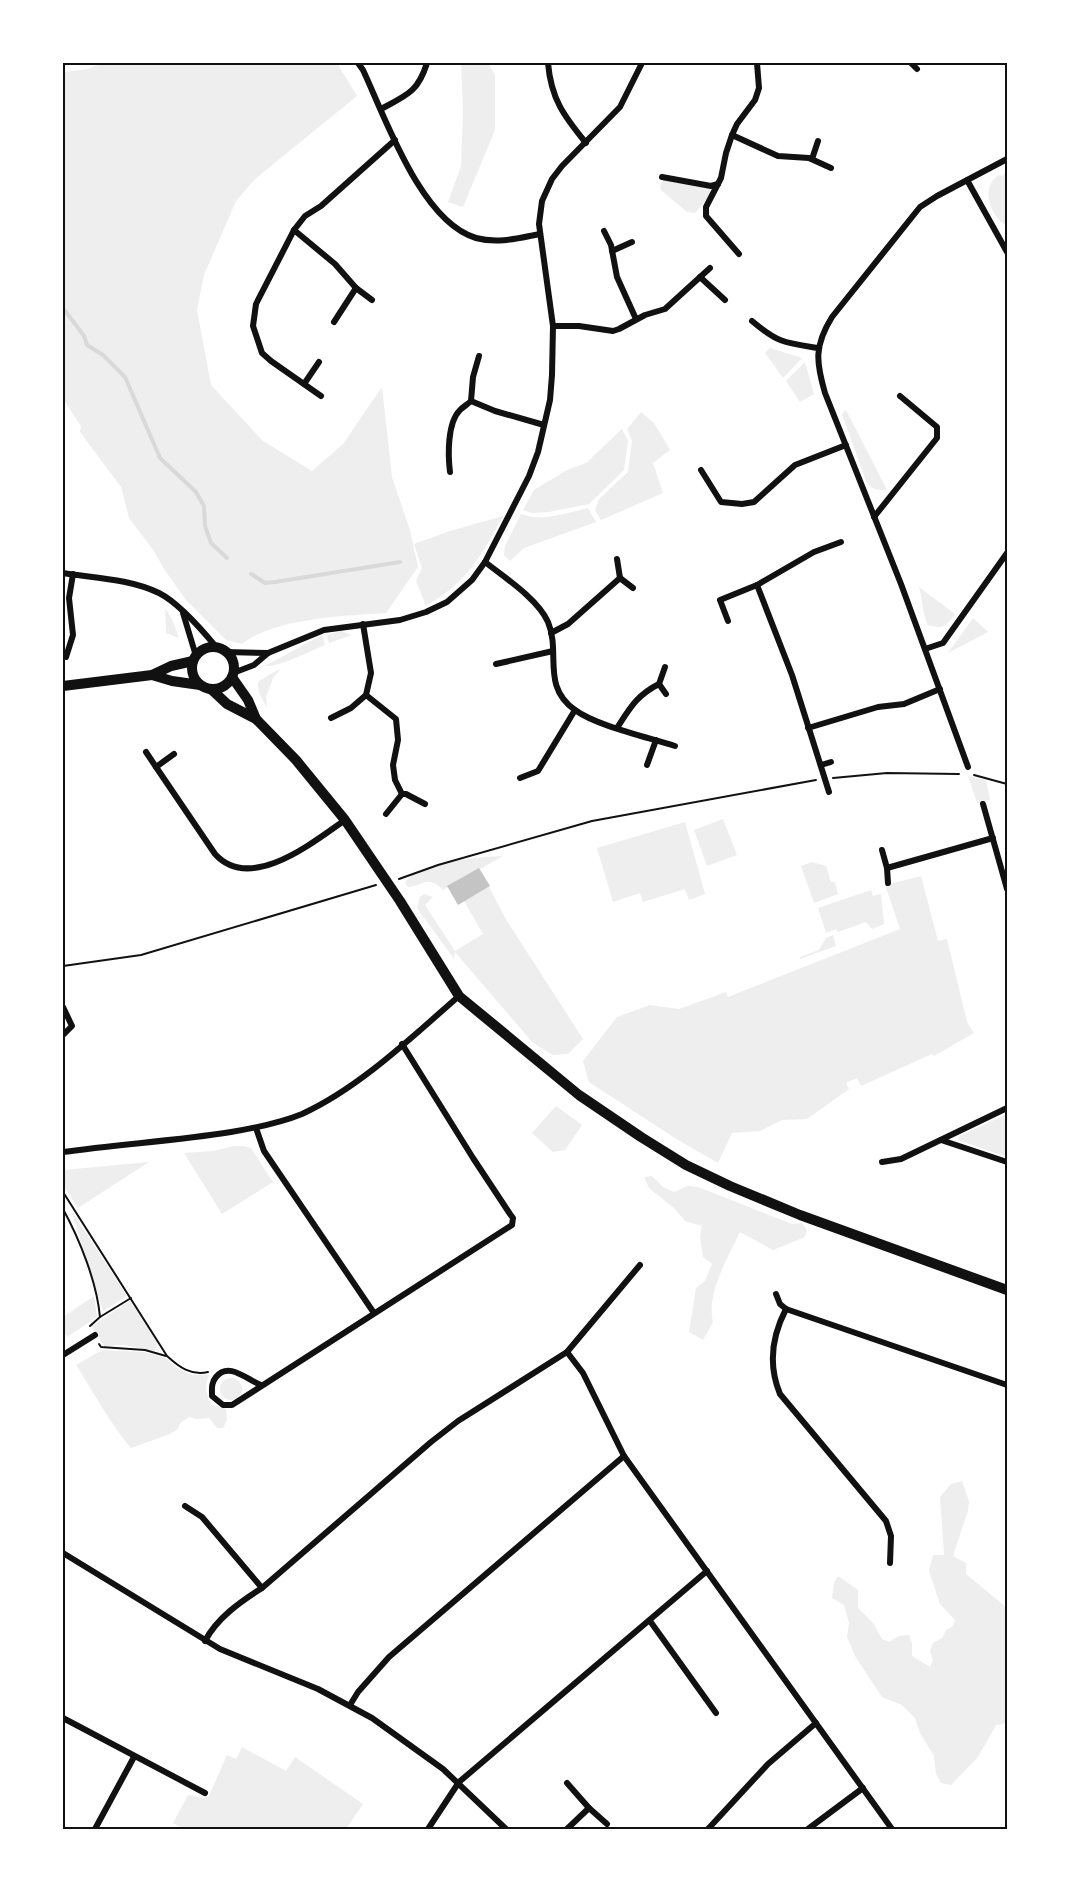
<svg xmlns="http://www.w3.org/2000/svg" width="1070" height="1892" viewBox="0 0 1070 1892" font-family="Helvetica,sans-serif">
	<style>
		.green { fill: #eee }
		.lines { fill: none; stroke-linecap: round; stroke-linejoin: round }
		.stream { stroke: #d9d9d9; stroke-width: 4 }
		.building { fill: #c4c4c4 }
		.path { stroke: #111; stroke-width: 2 }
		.minor { stroke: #111; stroke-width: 6 }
		.tertiary { stroke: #111; stroke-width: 10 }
		.neatline { fill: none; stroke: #111; stroke-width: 2 }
	</style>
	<rect width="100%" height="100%" fill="#fff"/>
	<g class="green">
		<path d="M103 63H337L357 96 255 179 236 201 204 275 197 310 211 385 263 441 312 471 343 444 382 387 392 477 410 530 418 567 386 613C343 616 275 618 242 644L226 640 186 600 164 569 154 551 129 518 121 487 80 432 81 426 63 399V72L88 69Z"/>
		<path d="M461 63H488L495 75V130L463 207 448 202 461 166 463 112Z"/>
		<path d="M1007 169V226C991 218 979 187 999 175L1003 176Z"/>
		<path d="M664 180 710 189 711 194 695 213 687 212 661 190 660 185Z"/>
		<path d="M770 348 802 358 783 378 765 353Z"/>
		<path d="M805 362 814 394 800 402 786 381Z"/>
		<path d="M846 410 887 490C877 491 871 489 866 481L842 414Z"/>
		<path d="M641 412 654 423 670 450 653 463 663 493 601 520 595 510 599 499 628 472 632 441 627 429Z"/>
		<path d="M622 429 628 441 624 470 589 504 549 512 532 513 523 510 534 490 567 470 586 463Z"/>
		<path d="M588 508 596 522 524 548 510 561 504 555 505 546 521 514C542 522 566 513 588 508Z"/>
		<path d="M503 516C480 558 468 581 426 606L416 581 422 568 414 544 450 531Z"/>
		<path d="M919 587 955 614C946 626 943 630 928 625 922 614 923 600 919 587Z"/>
		<path d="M165 608 172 619 179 638 166 633Z"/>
		<path d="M973 618 988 632 948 653Z"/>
		<path d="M341 631 352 635 329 643 327 635Z"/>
		<path d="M322 635 325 645C310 651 281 667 265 666Z"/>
		<path d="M281 668 273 678 266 697 267 708C263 700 255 689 259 681Z"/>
		<path d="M968 776 986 780 990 800 977 803Z"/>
		<path d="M723 819 737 855 707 866 694 830Z"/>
		<path d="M685 822 705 894 689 900 685 889 643 902 640 893 613 902 597 848Z"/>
		<path d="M503 856 443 890C427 874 424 886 408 887L405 883C417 862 480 857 503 856Z"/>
		<path d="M812 862 826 866 831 882H835L838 894 814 903 801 866Z"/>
		<path d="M921 876 938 941 947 939 967 1022 974 1033 934 1056 932 1054 861 1086 857 1078 846 1083 849 1089 807 1119 782 1120 760 1131 732 1133 718 1163 678 1140 589 1082 583 1061 617 1017 650 1005 679 1009 726 992 728 997 900 929 885 885Z"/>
		<path d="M489 887 507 921 583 1039 568 1054 553 1055 533 1043 455 952 454 959 417 908 420 897 424 894 433 897 425 905 455 951 483 934 464 901Z"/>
		<path d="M871 890 873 896 881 894 884 924 872 929 866 922 838 932 836 929 826 933 818 908Z"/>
		<path d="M833 935 836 946 800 959V957L819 950 826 938Z"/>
		<path d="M556 1106 582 1125 565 1150 553 1152 532 1133Z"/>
		<path d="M1007 1114V1157L958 1140 959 1136Z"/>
		<path d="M234 1146H244L251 1148 273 1182 222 1214 184 1153 213 1151Z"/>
		<path d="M149 1162 78 1208 63 1185V1170Z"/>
		<path d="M652 1176 663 1187 674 1192 687 1186 698 1187 792 1224 802 1223 807 1230 805 1237 773 1250 740 1232C728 1257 706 1294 713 1322L703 1340 689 1332 696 1288 705 1281 712 1264 703 1257 700 1237 702 1226 685 1221 675 1209 649 1188 644 1177Z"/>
		<path d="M71 1210 127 1296 103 1311Z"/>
		<path d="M94 1296 97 1317 67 1337 63 1329V1317Z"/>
		<path d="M130 1301 157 1342 155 1351 124 1345 104 1346 92 1326Z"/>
		<path d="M102 1350 144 1352 166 1358 175 1367 192 1375H209C204 1386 206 1394 211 1404L226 1409 227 1420 223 1428H217L209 1418 196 1419 189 1417 180 1423 178 1429 170 1434 131 1448C110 1423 94 1393 76 1365Z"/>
		<circle cx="231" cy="1389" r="11"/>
		<path d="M962 1481 969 1501 968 1511 953 1556 966 1563V1574L1007 1608V1720L1003 1724 996 1725 978 1757 951 1785 941 1783 936 1774 934 1756 920 1733 915 1718 902 1705 882 1697 855 1656 847 1637 849 1623 844 1605 832 1598 834 1583 838 1576 858 1590V1608L873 1623 882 1639 889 1642 899 1636 909 1635 912 1643V1656L930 1667 933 1660 930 1651 933 1643 942 1638 946 1630 953 1626 955 1620 940 1604 929 1571 933 1555H944L940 1497 951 1484Z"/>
		<path d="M242 1747 286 1771 295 1757 363 1804 346 1829H185L173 1823 188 1795 204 1798 209 1796 227 1755 236 1759Z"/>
	</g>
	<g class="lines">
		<g class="stream">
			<path d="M63 308 84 336 87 345 103 355 125 377 160 458 196 492 204 506 205 526 211 543 227 558"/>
			<path d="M251 574 265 583 275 582 400 562"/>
		</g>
	</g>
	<path class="building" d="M479 868 490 886 458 905 447 886Z"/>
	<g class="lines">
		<g class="path">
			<path d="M974 775 1007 784"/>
			<path d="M833 778 887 773 959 774"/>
			<path d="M399 879 438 865 592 821 816 780"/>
			<path d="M63 966 141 955 376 885"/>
			<path d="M63 1192 167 1356C179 1367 191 1376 208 1372"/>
			<path d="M63 1209C80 1240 97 1283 100 1317L90 1326"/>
			<path d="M100 1317 131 1298"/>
			<path d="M99 1344 101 1347 145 1350 166 1356"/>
		</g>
		<g class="minor">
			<path d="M358 63 363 70C385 117 421 222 476 238 498 244 519 238 540 234"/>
			<path d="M548 63C551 99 564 116 586 143"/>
			<path d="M911 63 917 69"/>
			<path d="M381 109C407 95 418 92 427 63"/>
			<path d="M732 135 778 156 809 158 831 168"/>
			<path d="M812 159 818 141"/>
			<path d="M662 177 711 186 718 184"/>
			<path d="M967 180 1007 252"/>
			<path d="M294 230 335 264 356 288 334 322"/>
			<path d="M604 231 611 245 617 277 636 319"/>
			<path d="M612 251 632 242"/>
			<path d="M739 254 706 216V207L721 178 726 153 732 135 737 124 755 100 759 88 757 63"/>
			<path d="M700 277 725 300"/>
			<path d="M356 288 372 300"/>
			<path d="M752 321C778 343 785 343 818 348"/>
			<path d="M553 326H579L613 331 619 329 645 315 665 309 710 268"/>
			<path d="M304 384 319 362"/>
			<path d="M321 396 271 361 262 353 253 326 256 304 294 230 305 216 321 206 395 140"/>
			<path d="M471 401 495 411 544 425"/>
			<path d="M701 470 721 502 742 504 754 502 795 465 846 445"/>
			<path d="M450 472C448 456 447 423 460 410 463 407 468 404 471 401L473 377 479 356"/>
			<path d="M874 517 937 438V427L900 396"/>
			<path d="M617 559 620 578 633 588"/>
			<path d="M485 562C504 577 538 599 548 622 561 653 541 686 575 710 597 726 647 737 675 746"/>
			<path d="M63 573C95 578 130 579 159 593 179 603 203 631 217 648"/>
			<path d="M757 585 792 675 829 792"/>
			<path d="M183 613 196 656"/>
			<path d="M728 621 720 600 757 585 814 552 841 542"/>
			<path d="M363 624 371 673 366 695 396 719 398 740 393 765 395 780 402 794"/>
			<path d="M551 633 568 624 620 578"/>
			<path d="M925 649 943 643 1007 553"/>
			<path d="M225 652 268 653"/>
			<path d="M66 657 73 635 69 598 73 574"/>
			<path d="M496 664 553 651"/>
			<path d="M233 673 254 665 268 653 324 630 400 620 426 612 447 602 472 580 485 562 529 476 538 452 550 400 552 375 553 326 539 224 542 201 552 179 562 166 620 107 642 63"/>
			<path d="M659 684 666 694"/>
			<path d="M331 718 351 708 366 695"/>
			<path d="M617 728C630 708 637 695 659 684L665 667"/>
			<path d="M808 728 878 707 904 704 940 689"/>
			<path d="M146 752 156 767"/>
			<path d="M174 754 156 767 215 854C250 893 312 843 345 820"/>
			<path d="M647 765 656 740"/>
			<path d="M821 765 831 762"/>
			<path d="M968 767 901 584 825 393C816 362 814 346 832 317L920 207 937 196 1007 159"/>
			<path d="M520 778 538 771 575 710"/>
			<path d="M402 794H406L425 804"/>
			<path d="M983 804 1007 889"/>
			<path d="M386 814 402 794"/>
			<path d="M882 850 887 868 888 883"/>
			<path d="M887 868 993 838"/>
			<path d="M63 1007 72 1026 63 1035"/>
			<path d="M256 1128 264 1151 374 1313"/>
			<path d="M941 1140 1007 1162"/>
			<path d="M63 1152C119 1144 175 1141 231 1132 255 1128 280 1123 302 1114 359 1088 412 1037 459 996"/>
			<path d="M882 1162 901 1159 1007 1108"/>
			<path d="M776 1294 780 1304 786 1309 1007 1385"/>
			<path d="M786 1309C772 1336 768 1365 780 1394L886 1521 891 1536 890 1563"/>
			<path d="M567 1352 583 1373 624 1456 892 1829"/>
			<path d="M63 1355 95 1335"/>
			<path d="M261 1385C247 1380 229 1361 216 1377 211 1383 212 1389 212 1396L223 1405H232L512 1225 513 1218 510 1214 473 1158 402 1044"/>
			<path d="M185 1506 202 1517 262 1588"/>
			<path d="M63 1553 220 1649 318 1689 372 1718 443 1769 506 1829"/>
			<path d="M650 1621 716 1713"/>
			<path d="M205 1641C217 1618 240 1602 262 1588L431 1442 458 1421 567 1352 640 1265"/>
			<path d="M350 1705 358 1692 389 1657 624 1456"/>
			<path d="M63 1718 205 1793"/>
			<path d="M567 1783 589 1808 607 1824"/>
			<path d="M95 1829 134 1757"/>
			<path d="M428 1829 459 1782 707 1571"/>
			<path d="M567 1829 589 1808"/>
			<path d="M708 1829 768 1764 816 1723"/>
			<path d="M808 1829 863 1788"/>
		</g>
		<g class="tertiary">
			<circle cx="213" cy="668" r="21"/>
			<path d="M152 675 172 681 200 685"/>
			<path d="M232 677 248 700 256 719 296 760 345 820 400 901 459 996 579 1095 641 1137 686 1165 730 1186 800 1215 1007 1290"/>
			<path d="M63 686 152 675 171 666 193 661"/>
			<path d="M211 689 227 704 256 719"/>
		</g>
	</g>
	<rect width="1070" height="1892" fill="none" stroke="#ffffff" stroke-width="129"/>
	<rect x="64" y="64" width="942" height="1764" class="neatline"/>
</svg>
